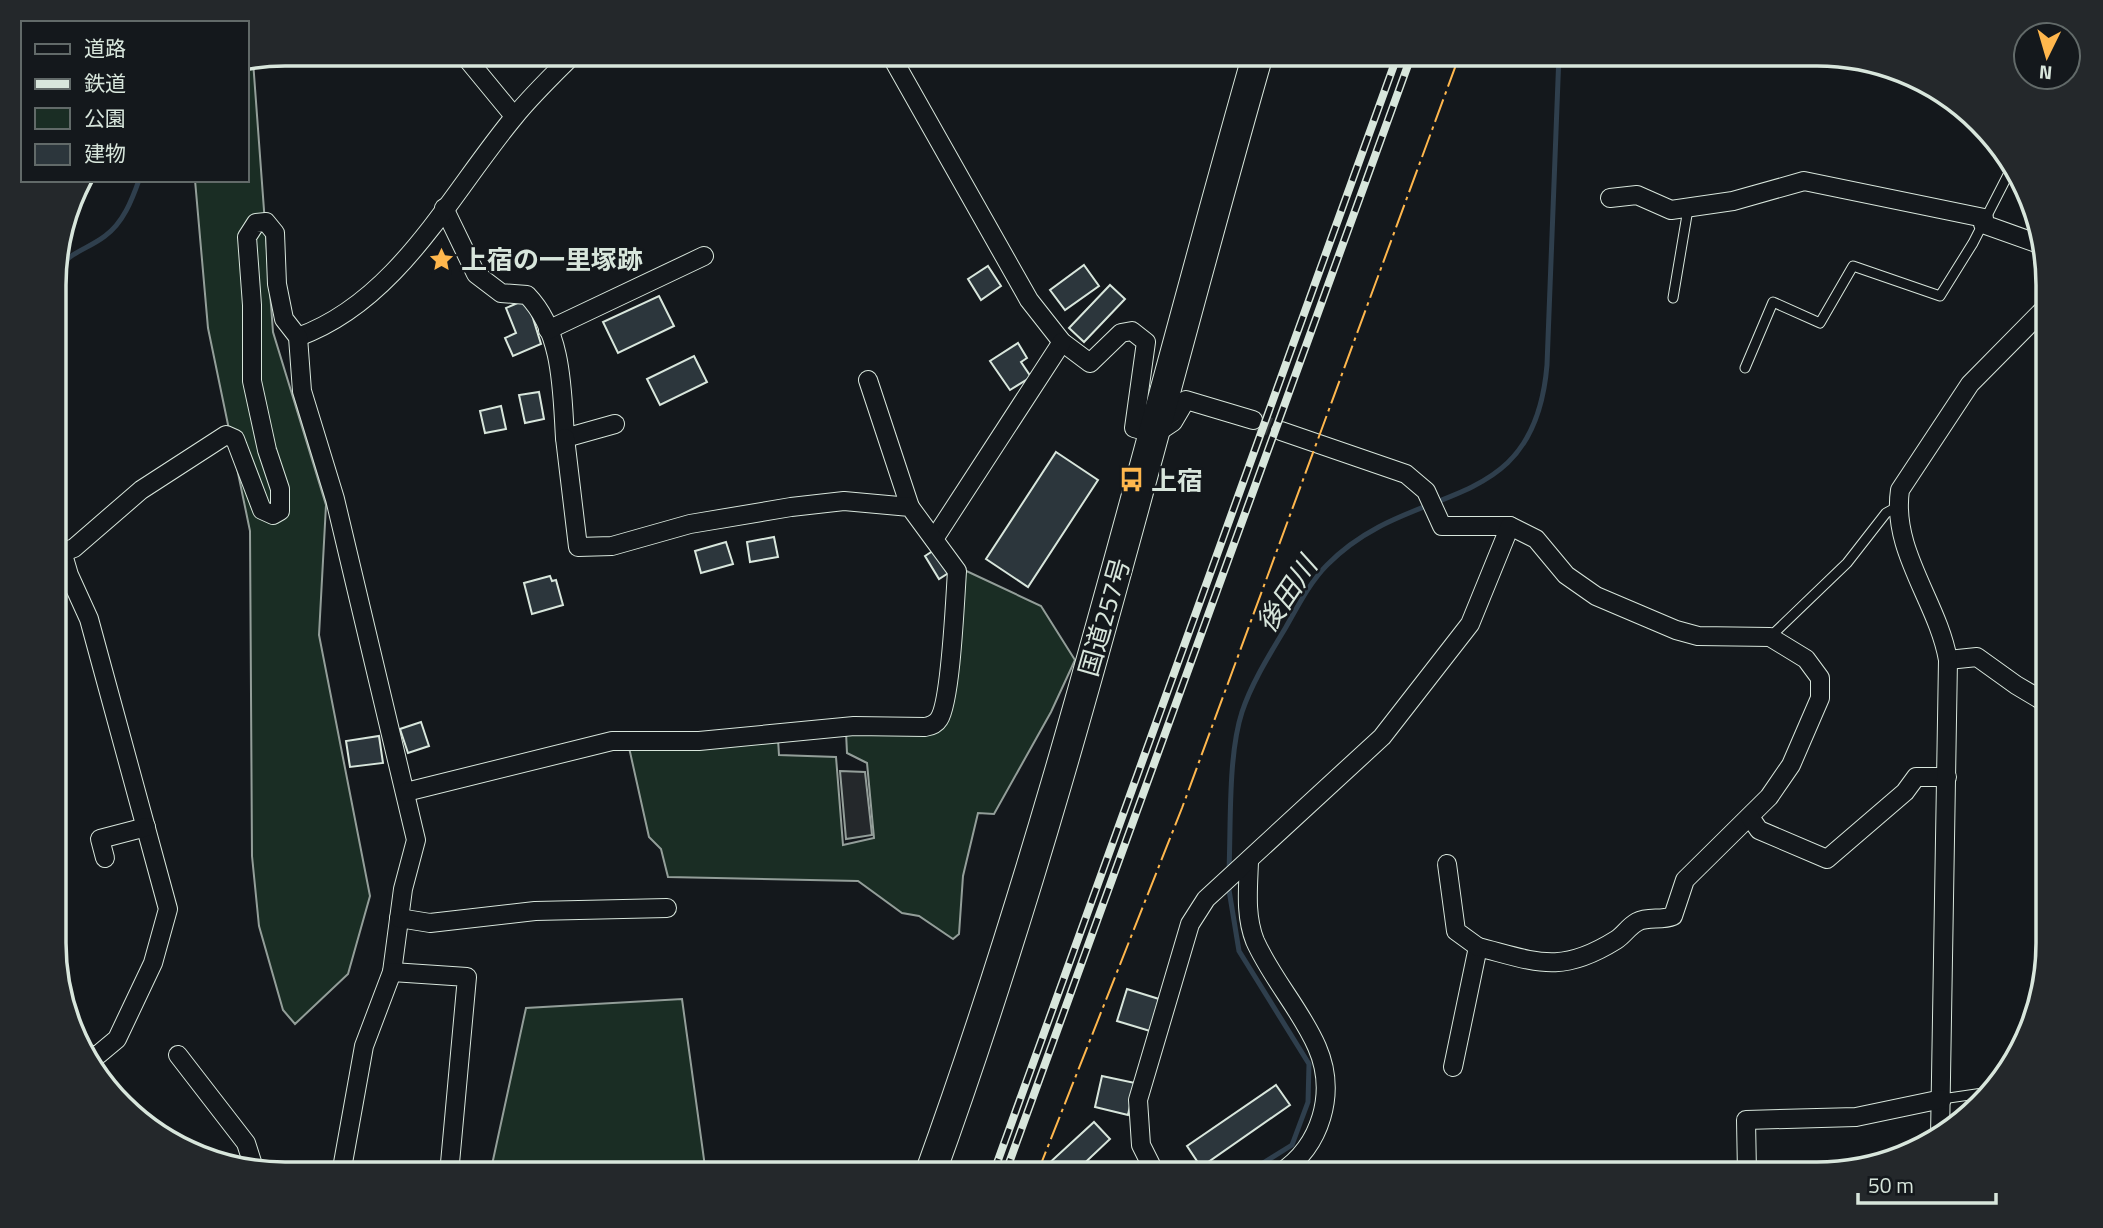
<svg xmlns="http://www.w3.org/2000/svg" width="2103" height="1228" viewBox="0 0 2103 1228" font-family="'Titillium Web','Noto Sans JP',sans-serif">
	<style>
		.green { fill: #1a2d24; stroke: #939e99; stroke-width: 2 }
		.parking { fill: #24282b; stroke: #939e99; stroke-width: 2 }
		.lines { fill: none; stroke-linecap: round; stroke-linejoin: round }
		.stream { stroke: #2f3f4d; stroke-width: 5 }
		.building { fill: #2c363c; stroke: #d8e6dc; stroke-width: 2 }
		.street-tunnel { stroke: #313739; stroke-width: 18; stroke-dasharray: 18 9; stroke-linecap: butt }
		.lane-casing { stroke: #d8e6dc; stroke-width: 11 }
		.street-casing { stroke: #d8e6dc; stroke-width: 20 }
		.secondary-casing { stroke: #d8e6dc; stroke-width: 25 }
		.highway-casing { stroke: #d8e6dc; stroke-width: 32 }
		.lane { stroke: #14181c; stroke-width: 9 }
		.street { stroke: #14181c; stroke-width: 18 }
		.secondary { stroke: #14181c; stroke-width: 23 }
		.highway { stroke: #14181c; stroke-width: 30 }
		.rail-casing { stroke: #d8e6dc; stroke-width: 8 }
		.rail { stroke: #14181c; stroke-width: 5; stroke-dasharray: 16; stroke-linecap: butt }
		.power { stroke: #ffb74d; stroke-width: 2; stroke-dasharray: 24 5 3.5 5; stroke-linecap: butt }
		.labels { text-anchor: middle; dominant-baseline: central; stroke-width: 5; stroke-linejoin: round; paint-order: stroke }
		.poi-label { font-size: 26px; font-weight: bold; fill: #d8e6dc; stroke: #14181c; text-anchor: start }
		.street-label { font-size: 26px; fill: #d8e6dc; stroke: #14181c }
		.water-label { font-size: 28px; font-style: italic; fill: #d8e6dc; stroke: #14181c }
		.rim { fill: none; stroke: #d8e6dc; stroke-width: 3.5 }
	</style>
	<rect width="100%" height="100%" fill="#14181c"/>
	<g class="green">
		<path d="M253 61 273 332 326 505 319 635 370 896 348 974 295 1024 283 1010 259 926 252 856 250 531 208 328 195 180H247V62Z"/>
		<path d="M960 568 1041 606 1075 660 1051 712 994 814 978 813 963 876 959 934 953 939 919 916 902 913 858 881 668 877 661 849 649 837 628 743 778 739 779 755 836 757 843 845 874 838 867 763 847 753 846 732 944 725Z"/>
		<path d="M682 999 706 1174H490L526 1008Z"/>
	</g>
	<path class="parking" d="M840 771 865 772 872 835 846 839Z"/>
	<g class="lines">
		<g class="stream">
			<path d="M56 270C70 252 88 249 105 236 123 223 132 200 139 180"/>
			<path d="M1229 870C1231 824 1228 755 1242 712 1252 682 1270 654 1286 627 1298 606 1310 582 1327 565 1413 477 1534 521 1547 365L1559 54"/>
			<path d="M1228 884 1239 951 1309 1064 1308 1102 1292 1145 1247 1173"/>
		</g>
	</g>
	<g class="building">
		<path d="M1084 265 1099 286 1065 310 1050 290Z"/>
		<path d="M988 266 1001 286 981 300 968 279Z"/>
		<path d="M1110 285 1125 299 1084 342 1069 328Z"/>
		<path d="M659 296 674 326 618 353 603 322Z"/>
		<path d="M527 299 541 344 513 356 505 338 516 333 506 308Z"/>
		<path d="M1018 343 1027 358 1021 362 1031 377 1010 390 990 361Z"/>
		<path d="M694 356 707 382 660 405 647 379Z"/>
		<path d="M539 392 544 419 525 423 519 395Z"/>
		<path d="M501 406 506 429 485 433 480 411Z"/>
		<path d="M1056 452 1098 480 1028 587 986 559Z"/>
		<path d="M774 537 778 557 750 562 747 542Z"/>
		<path d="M726 542 733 564 701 573 695 551Z"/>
		<path d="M936 549 950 572 939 579 925 556Z"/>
		<path d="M550 576 552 581 556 580 563 605 532 614 524 583Z"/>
		<path d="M421 722 429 746 408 753 400 729Z"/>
		<path d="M379 736 383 763 350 767 346 741Z"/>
		<path d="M1127 989 1159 999 1150 1031 1117 1021Z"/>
		<path d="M1102 1076 1135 1083 1128 1115 1095 1107Z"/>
		<path d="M1276 1085 1290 1105 1201 1167 1187 1146Z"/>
		<path d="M1094 1122 1110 1139 1073 1174H1053L1046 1166Z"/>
	</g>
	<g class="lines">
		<path class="street-tunnel" d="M1253 420 1281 431"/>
		<defs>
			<g id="lane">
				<path d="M1673 298 1688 209"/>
				<path d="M1745 368 1773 302 1820 323 1853 266 1940 296 1973 243 2013 165"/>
				<path d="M1770 637 1847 563 1886 513 1897 507"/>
				<path d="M1942 1099 1983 1093"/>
			</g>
			<g id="street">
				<path d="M463 54 514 116"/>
				<path d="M890 54 1029 300 1062 342 1090 363 1121 333 1132 331 1146 342 1134 428 1155 434 1173 422 1186 400 1253 420"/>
				<path d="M1610 198 1637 195 1671 210 1733 201 1804 181 1984 218 1983 224 2039 244"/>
				<path d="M444 208 476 274 501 293 527 295C563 332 562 391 565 438L615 424"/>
				<path d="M548 330 704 256"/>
				<path d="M298 337C398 301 450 194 515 116 533 94 554 74 574 54"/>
				<path d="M868 380 910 507"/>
				<path d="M1281 431 1406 474 1426 491 1442 526H1510L1536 539 1566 575 1596 596 1676 630 1698 636 1770 637 1806 659 1820 678V698L1791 765 1769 797 1685 880 1673 916C1661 921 1648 916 1637 922 1628 927 1624 935 1616 940 1560 975 1537 962 1478 947L1453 1067"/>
				<path d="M934 539 1062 342"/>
				<path d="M62 551 69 575 89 619 168 909 153 963 117 1039 99 1054 88 1057"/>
				<path d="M56 555 74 548 141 490 226 435 235 439 262 510 273 515 280 511V489L267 450 252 381V305L247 237 256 223 266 222 275 233 277 284 284 319 298 337 302 391 335 499 416 840 403 889 392 972 364 1046 341 1174"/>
				<path d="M1948 660 1977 657 2016 685 2048 704"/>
				<path d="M406 792 612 741H699L854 726 925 727C931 726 936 724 939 719 951 701 955 599 957 571L910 507 844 501 791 507 690 524 612 546 578 547 565 438"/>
				<path d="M1750 817 1759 830 1827 859 1905 792 1916 777H1947"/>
				<path d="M105 858 100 839 146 827"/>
				<path d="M1249 862C1248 889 1245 916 1255 941 1272 979 1301 1010 1317 1047 1337 1093 1321 1146 1280 1173"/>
				<path d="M1447 864 1456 931 1478 947"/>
				<path d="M399 918 430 923 535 911 667 908"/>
				<path d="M392 972 467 977 449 1174"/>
				<path d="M178 1055 246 1143 253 1165"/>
				<path d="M1940 1137 1948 660C1938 602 1891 551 1900 490L1970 384 2048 305"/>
				<path d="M1155 1173 1141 1145 1138 1100 1190 924 1206 899 1382 737 1470 624 1510 526"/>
				<path d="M1747 1173 1746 1120 1856 1117 1942 1099"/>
			</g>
			<path id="secondary" d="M56 971 57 975"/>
			<path id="highway" d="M930 1174C1063 808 1151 428 1258 54"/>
		</defs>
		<use href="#lane" class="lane-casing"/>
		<use href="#street" class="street-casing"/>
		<use href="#secondary" class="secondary-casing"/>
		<use href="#highway" class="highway-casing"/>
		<use href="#lane" class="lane"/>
		<use href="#street" class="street"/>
		<use href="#secondary" class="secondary"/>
		<use href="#highway" class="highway"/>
		<defs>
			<g id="rail">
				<path d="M993 1174 1398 54"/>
				<path d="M1005 1174 1412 54"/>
			</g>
		</defs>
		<use href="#rail" class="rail-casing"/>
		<use href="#rail" class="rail"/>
		<path class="power" d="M1037 1174 1182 808 1460 54"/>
	</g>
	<defs>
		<symbol id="sight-bare" viewBox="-9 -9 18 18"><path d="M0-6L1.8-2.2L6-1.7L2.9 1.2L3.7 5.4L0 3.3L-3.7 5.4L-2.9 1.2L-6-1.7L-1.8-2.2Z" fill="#ffb74d" stroke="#14181c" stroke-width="2.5" paint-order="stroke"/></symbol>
		<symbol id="bus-bare" viewBox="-9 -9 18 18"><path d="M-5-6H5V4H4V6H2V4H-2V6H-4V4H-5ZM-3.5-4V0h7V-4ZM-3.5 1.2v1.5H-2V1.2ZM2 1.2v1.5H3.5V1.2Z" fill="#ffb74d" stroke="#14181c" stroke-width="2.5" paint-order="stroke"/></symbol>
	</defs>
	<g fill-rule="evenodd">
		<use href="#sight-bare" x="424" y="242" width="35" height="35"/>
		<use href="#bus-bare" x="1114" y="462" width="35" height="35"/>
	</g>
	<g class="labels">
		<g class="poi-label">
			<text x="461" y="259">上宿の一里塚跡</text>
			<text x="1151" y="480">上宿</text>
		</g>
		<g class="street-label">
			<text transform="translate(1104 617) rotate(-74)">国道257号</text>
		</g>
		<g class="water-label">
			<text transform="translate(1286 594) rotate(-56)">後田川</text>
		</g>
	</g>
	<path d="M0 0H2103V1228H0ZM285 66H1817A219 219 0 0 1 2036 285V943A219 219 0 0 1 1817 1162H285A219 219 0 0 1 66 943V285A219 219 0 0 1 285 66Z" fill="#24282b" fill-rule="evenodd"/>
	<path class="rim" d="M285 66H1817A219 219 0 0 1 2036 285V943A219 219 0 0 1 1817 1162H285A219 219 0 0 1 66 943V285A219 219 0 0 1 285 66Z"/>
	<rect x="21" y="21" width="228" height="161" fill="#14181c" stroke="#626a69" stroke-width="2"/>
	<rect x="35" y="44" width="35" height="10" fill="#14181c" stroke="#626a69" stroke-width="2"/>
	<text x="84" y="56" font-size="21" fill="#d8e6dc">道路</text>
	<rect x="35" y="79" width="35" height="10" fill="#d8e6dc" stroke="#626a69" stroke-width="2"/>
	<text x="84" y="91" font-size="21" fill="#d8e6dc">鉄道</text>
	<rect x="35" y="108" width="35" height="21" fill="#1a2d24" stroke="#626a69" stroke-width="2"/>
	<text x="84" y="126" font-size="21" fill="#d8e6dc">公園</text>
	<rect x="35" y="144" width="35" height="21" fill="#2c363c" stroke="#626a69" stroke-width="2"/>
	<text x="84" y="161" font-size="21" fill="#d8e6dc">建物</text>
	<g transform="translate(2047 56) rotate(185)"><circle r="33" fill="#14181c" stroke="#626a69" stroke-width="2"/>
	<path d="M0-5L12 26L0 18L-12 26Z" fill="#ffb74d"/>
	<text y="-10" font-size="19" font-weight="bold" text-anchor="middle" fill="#d8e6dc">N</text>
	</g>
	<path d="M1858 1193v10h138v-10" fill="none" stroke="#d8e6dc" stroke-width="3.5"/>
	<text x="1868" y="1193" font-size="21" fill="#d8e6dc" stroke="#14181c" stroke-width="5" paint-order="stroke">50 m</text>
</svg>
